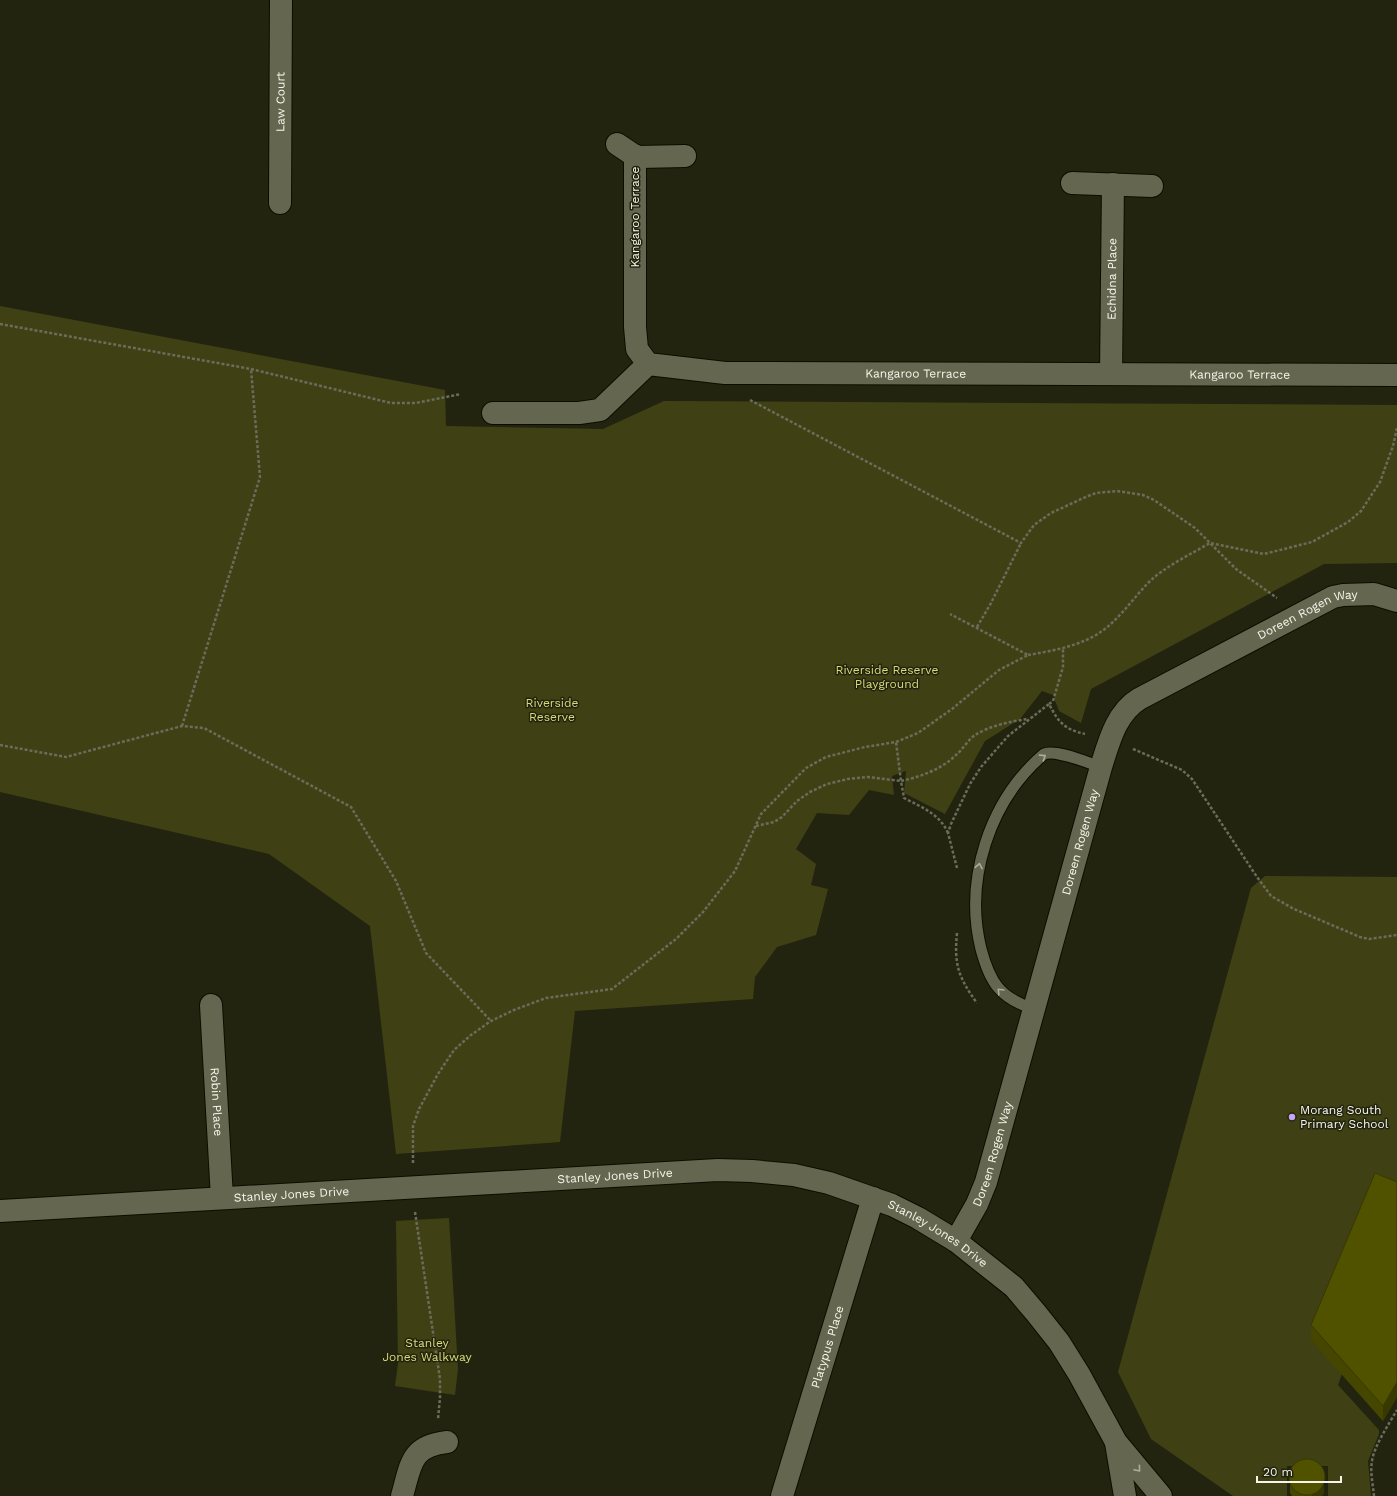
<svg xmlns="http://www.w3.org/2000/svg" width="1397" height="1496" viewBox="0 0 1397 1496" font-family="'Work Sans',sans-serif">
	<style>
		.green { fill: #3f4115 }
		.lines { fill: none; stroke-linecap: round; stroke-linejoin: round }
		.lane-casing { stroke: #0c0d00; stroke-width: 13 }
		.street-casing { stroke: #0c0d00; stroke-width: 24 }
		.path { stroke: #6b6c5a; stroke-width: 2.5; stroke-dasharray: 3 2; stroke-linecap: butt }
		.lane { stroke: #64664f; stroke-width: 11 }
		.street { stroke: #64664f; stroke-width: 22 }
		.wall { fill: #454700 }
		.shaded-wall { fill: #383900 }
		.building { fill: #505200; stroke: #383900 }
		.oneway { stroke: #acae9c }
		.poi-dot { fill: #c6a6f0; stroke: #23240f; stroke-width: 1.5 }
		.labels { text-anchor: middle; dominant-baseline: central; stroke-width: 3; stroke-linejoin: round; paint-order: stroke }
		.street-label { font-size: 12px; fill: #f5f6e9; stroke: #23240f }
		.park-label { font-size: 12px; fill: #d7dc78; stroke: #23240f }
		.poi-label { font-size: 12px; fill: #f5f6e9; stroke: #23240f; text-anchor: start }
	</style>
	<rect width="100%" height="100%" fill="#23240f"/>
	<g class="green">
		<path d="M0 306 445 390 446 426 603 429 664 401 1397 405V563L1324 564 1091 689 1081 723 1059 711 1053 695 1042 691 1020 719 985 741 945 814 904 793 906 771 892 776 894 795 869 790 849 815 817 813 796 849 816 864 811 885 828 889 816 935 777 947 755 977 753 999 575 1011 560 1142 396 1154 370 926 269 854 0 792Z"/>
		<path d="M1265 876 1397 877V1197L1312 1340 1342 1374 1338 1385 1379 1430V1434L1368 1461 1371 1496H1328V1466H1287V1496H1233L1151 1439 1118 1372 1251 888Z"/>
		<path d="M449 1218 458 1369 455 1395 395 1386 398 1364 396 1221Z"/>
	</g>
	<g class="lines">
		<defs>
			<path id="lane" d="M1034 1009C1000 998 990 983 981 949 964 880 989 801 1044 754 1056 749 1088 763 1101 767"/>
			<g id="street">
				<path d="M617 144 632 154 639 157 685 156"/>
				<path id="s1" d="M635 156V327L637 349 648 364 725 373 1397 375"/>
				<path d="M1072 183 1152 186"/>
				<path id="s2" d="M280 203 281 0"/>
				<path id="s3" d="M1111 374 1113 184"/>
				<path d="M493 413H579L600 410 648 364"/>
				<path id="s4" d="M211 1005 222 1198"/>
				<path id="s5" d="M0 1211 718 1170 752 1171 794 1175 829 1183 892 1205 918 1218 956 1241 1014 1287 1036 1313 1059 1342 1079 1374 1116 1442 1161 1496"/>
				<path id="s6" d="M956 1241 977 1204 986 1182 1101 767C1109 742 1116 713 1139 699L1333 597 1343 595 1374 594 1397 601"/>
				<path d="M1116 1443 1125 1496"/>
				<path d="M402 1496C411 1465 410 1446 447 1442"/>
				<path id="s7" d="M782 1496 873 1198"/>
			</g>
		</defs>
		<use href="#lane" class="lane-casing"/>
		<use href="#street" class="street-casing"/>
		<g class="path">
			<path d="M0 324 251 369 391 403H416L461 394"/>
			<path d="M750 400 1021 543 1034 525 1051 513 1088 496 1096 493 1117 491 1143 495 1154 500 1195 528 1210 543 1264 554 1312 542 1348 522 1361 511 1380 482 1393 446 1397 428"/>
			<path d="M977 627 991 603 1021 543"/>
			<path d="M1028 655C1051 651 1075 647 1096 635 1118 622 1132 599 1150 581 1166 566 1191 554 1210 543L1236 569 1277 598"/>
			<path d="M1049 704 1053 701 1063 667V648"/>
			<path d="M182 726 260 477 251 369"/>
			<path d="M0 745 66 757 182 726 204 728 351 807 396 881 426 953 491 1021"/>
			<path d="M1133 749 1182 770 1192 779 1257 877 1271 896 1294 909 1360 937 1369 939 1397 935"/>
			<path d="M756 826 774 822 782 817 797 801 810 792 827 784 848 779 868 777 901 781 896 742"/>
			<path d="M948 833C940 814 921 807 904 798L901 781C920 777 942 769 956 755 963 749 968 740 975 735 989 726 1012 721 1028 719"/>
			<path d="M957 868 948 833 951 824 970 784 981 767 1008 736 1049 704C1059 723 1064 729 1085 734"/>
			<path d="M957 933C954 964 958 977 977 1003"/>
			<path d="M413 1163V1126L419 1109 438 1074 454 1050 471 1035 491 1021 514 1010 546 998 612 989 676 939 703 912 735 871 761 814 806 768 826 757 865 747 896 742 918 733 952 709 999 670 1028 655 950 614"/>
			<path d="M415 1212 440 1379V1398L438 1419"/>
			<path d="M1374 1496C1373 1485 1370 1472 1372 1461 1374 1446 1389 1424 1397 1410"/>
		</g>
		<use href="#lane" class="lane"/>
		<use href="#street" class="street"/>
	</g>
	<g class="wall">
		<path d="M1397 1182V1397L1383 1421 1311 1340V1325Z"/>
		<path d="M1290 1472 1324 1481V1493L1322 1496H1292L1290 1493Z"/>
	</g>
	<g class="shaded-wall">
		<path d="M1397 1382V1397L1383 1421V1406Z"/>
		<path d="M1324 1471V1493L1322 1496H1312V1494Z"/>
	</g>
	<g class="building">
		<path d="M1375 1173 1397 1182V1382L1383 1406 1311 1325Z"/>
		<circle cx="1307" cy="1477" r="18"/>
	</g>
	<defs><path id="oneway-chevron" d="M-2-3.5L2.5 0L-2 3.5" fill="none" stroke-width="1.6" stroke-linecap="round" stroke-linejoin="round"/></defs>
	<g class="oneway">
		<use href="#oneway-chevron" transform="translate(1043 757) rotate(-33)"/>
		<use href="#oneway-chevron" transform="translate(979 866) rotate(-79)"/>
		<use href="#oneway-chevron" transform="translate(1000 991) rotate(-134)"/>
		<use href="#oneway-chevron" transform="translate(1138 1469) rotate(50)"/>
	</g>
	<circle class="poi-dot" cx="1292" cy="1117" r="4"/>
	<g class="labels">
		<g class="street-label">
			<text stroke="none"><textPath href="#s2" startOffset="101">Law Court</textPath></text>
			<text transform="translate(635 217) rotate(-90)">Kangaroo Terrace</text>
			<text stroke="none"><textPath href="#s3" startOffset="95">Echidna Place</textPath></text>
			<text stroke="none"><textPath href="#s1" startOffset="480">Kangaroo Terrace</textPath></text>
			<text stroke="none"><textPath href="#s1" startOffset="804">Kangaroo Terrace</textPath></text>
			<text stroke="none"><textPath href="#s6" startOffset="766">Doreen Rogen Way</textPath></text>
			<text stroke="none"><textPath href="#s6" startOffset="419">Doreen Rogen Way</textPath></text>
			<text stroke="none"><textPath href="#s4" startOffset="97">Robin Place</textPath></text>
			<text stroke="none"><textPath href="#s6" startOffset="95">Doreen Rogen Way</textPath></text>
			<text stroke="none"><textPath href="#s5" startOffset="616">Stanley Jones Drive</textPath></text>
			<text stroke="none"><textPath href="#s5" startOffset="292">Stanley Jones Drive</textPath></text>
			<text stroke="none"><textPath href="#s5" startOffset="952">Stanley Jones Drive</textPath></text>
			<text stroke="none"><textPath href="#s7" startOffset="156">Platypus Place</textPath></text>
		</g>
		<g class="park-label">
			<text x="887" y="670">Riverside Reserve<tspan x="887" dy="14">Playground</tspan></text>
			<text x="552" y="703">Riverside<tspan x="552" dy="14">Reserve</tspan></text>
			<text x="427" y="1343">Stanley<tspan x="427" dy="14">Jones Walkway</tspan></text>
		</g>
		<g class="poi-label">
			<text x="1300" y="1110">Morang South<tspan x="1300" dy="14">Primary School</tspan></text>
		</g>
	</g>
	<path d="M1257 1476v6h84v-6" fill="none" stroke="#f5f6e9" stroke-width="2"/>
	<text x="1263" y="1476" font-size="12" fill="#f5f6e9" stroke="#23240f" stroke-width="3" paint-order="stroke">20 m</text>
</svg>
